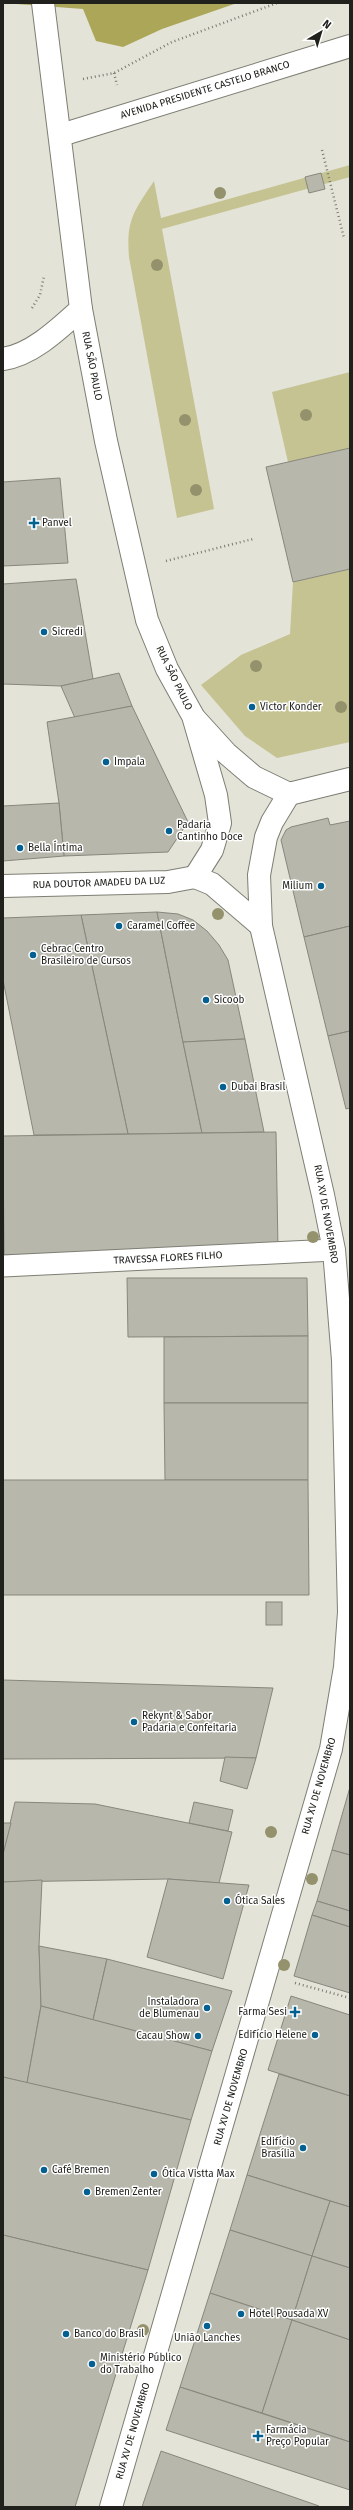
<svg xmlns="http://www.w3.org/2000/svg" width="353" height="2510" viewBox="0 0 353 2510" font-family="'Fira Sans',sans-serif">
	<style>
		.green { fill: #c6c392 }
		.forest { fill: #aca659 }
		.building { fill: #b7b7ac; stroke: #87877d }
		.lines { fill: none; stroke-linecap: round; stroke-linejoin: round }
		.service-casing { stroke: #7e7e74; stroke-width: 23 }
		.tertiary-casing { stroke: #7e7e74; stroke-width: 24 }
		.primary-casing { stroke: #7e7e74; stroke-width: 24 }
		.path { stroke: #7a7a73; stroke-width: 2.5; stroke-dasharray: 1 3; stroke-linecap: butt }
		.service { stroke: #fff; stroke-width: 21 }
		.tertiary { stroke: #fff; stroke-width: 22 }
		.primary { stroke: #fff; stroke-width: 22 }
		.tree { fill: #94926c }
		.poi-dot { fill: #036091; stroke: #fff; stroke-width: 1.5 }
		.labels { text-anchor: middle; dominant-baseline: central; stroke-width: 3; stroke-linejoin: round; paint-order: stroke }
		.street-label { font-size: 10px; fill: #20201c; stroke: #fff }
		.poi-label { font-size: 10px; fill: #20201c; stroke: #fff; text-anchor: start }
	</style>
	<rect width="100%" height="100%" fill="#e3e3d8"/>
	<g class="green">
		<path d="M350 165V177L162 229 214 509 177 518 129 257C126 220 134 211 154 181L161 218Z"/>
		<path d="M350 372V448L288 462 272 392Z"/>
		<path d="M350 569V742L277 758 245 736 201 685 241 655 290 634 293 582Z"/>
	</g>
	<path class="forest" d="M3 3H237L162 29 123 47 96 41 83 9Z"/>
	<g class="building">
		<path d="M321 173 325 189 309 193 305 177Z"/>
		<path d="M350 448V569L293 582 266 467Z"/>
		<path d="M60 478 68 563 3 566V482Z"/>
		<path d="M76 579 93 679 61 686 3 684V584Z"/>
		<path d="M119 673 132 706 75 718 61 686Z"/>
		<path d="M132 706 188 822 168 852 64 856 59 803 47 722Z"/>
		<path d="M59 803 64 856 3 861V806Z"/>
		<path d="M328 818 330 825 350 821V926L304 937 281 840 286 830 291 827Z"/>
		<path d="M157 912 183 1042 202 1133 128 1134 81 915Z"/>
		<path d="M157 912 178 914 193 920 207 931 219 945 228 960 245 1039 183 1042Z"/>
		<path d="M81 915 128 1134 34 1135 3 980V918Z"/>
		<path d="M350 926V1031L328 1036 304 937Z"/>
		<path d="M350 1031V1108L346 1109 328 1036Z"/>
		<path d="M245 1039 264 1132 202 1133 183 1042Z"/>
		<path d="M276 1132 278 1250 4 1255 3 1136Z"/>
		<path d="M127 1278H307L308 1336 128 1337Z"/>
		<path d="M308 1336V1403H164V1337Z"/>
		<path d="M164 1403H308V1480H165Z"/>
		<path d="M3 1480H308L309 1595H3Z"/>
		<rect x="266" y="1602" width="16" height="23"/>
		<path d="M3 1680 273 1688 256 1758 3 1759Z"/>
		<path d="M225 1757 256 1758 247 1789 220 1781Z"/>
		<path d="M350 1787V1855L332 1850Z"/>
		<path d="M15 1802 95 1804 232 1832 219 1883 168 1879 3 1882V1854Z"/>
		<path d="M194 1802 233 1810 228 1831 189 1823Z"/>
		<path d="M3 1823H11L3 1854Z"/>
		<path d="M332 1850 350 1855V1911L317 1901Z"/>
		<path d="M168 1879 249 1885 223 1979 147 1957Z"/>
		<path d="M42 1880 39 1946 41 2006 27 2083 3 2077V1882Z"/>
		<path d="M317 1901 350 1911V1927L312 1915Z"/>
		<path d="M312 1915 350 1927V1993L294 1976Z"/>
		<path d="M39 1946 107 1959 93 2020 41 2006Z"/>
		<path d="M107 1959 232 1991 212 2051 93 2020Z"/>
		<path d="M291 1996 350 2015V2096L268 2070Z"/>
		<path d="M41 2006 212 2051 191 2120 27 2083Z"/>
		<path d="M279 2074 350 2096V2207L247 2175Z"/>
		<path d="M3 2077 191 2120 148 2270 3 2235Z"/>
		<path d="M247 2175 330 2201 312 2256 230 2230Z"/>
		<path d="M330 2201 350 2207V2268L312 2256Z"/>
		<path d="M230 2230 312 2256 292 2320 210 2293Z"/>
		<path d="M3 2235 148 2270 75 2507H3Z"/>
		<path d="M312 2256 350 2268V2340L292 2320Z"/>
		<path d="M210 2293 292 2320 262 2413 180 2387Z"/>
		<path d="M292 2320 350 2340V2442L262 2413Z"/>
		<path d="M180 2387 350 2442V2490L166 2430Z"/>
		<path d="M161 2451 319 2506V2507H142Z"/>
	</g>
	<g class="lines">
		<defs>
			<path id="service" d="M3 1266 334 1250"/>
			<g id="tertiary">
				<path d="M81 309 106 441 147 620 167 669 193 716 216 795 220 823 212 850 195 877"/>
				<path d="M196 720 226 753 254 777 289 794"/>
				<path d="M289 794 350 779"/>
				<path d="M195 877 212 884 261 926"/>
				<path d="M3 886 168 882 195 877"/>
				<path d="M111 2507 331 1749 345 1667 349 1612 343 1360 334 1250 323 1195 261 926 259 875 266 837 272 822 289 794"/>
			</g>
			<g id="primary">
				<path d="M61 135 350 46"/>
				<path d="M3 359C32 355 60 328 81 309L43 3"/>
			</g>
		</defs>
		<use href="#service" class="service-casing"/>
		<use href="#tertiary" class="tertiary-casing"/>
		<use href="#primary" class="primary-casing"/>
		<g class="path">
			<path d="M114 73 117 85"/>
			<path d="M83 79 114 73 172 42 277 3"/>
			<path d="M322 150 344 238"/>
			<path d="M32 308 40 295 44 276"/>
			<path d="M166 561 253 539"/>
			<path d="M295 1983 350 1998"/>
		</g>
		<use href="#service" class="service"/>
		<use href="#tertiary" class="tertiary"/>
		<use href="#primary" class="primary"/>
	</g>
	<g class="tree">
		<circle cx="220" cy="193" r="6"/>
		<circle cx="157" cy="265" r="6"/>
		<circle cx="306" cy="415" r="6"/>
		<circle cx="185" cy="420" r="6"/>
		<circle cx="196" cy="490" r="6"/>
		<circle cx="256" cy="666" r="6"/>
		<circle cx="341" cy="707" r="6"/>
		<circle cx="218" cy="914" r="6"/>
		<circle cx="313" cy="1237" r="6"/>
		<circle cx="271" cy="1832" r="6"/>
		<circle cx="312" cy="1879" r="6"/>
		<circle cx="284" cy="1965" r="6"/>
		<circle cx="143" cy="2330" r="6"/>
	</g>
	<g class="poi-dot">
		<path d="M32 517h4v4h4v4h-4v4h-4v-4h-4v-4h4z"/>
		<circle cx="44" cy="632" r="4"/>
		<circle cx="252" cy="707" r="4"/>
		<circle cx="106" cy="762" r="4"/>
		<circle cx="169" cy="831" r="4"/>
		<circle cx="20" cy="848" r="4"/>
		<circle cx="321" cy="886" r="4"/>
		<circle cx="119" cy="926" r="4"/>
		<circle cx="33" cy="955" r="4"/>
		<circle cx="206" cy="1000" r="4"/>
		<circle cx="223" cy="1087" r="4"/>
		<circle cx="134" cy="1722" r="4"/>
		<circle cx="227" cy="1901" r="4"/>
		<circle cx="207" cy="2008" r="4"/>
		<path d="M293 2006h4v4h4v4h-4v4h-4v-4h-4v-4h4z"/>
		<circle cx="315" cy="2035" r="4"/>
		<circle cx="198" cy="2036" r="4"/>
		<circle cx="303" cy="2148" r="4"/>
		<circle cx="44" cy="2170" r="4"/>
		<circle cx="154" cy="2174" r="4"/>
		<circle cx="87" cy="2192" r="4"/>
		<circle cx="241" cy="2314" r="4"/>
		<circle cx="207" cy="2326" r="4"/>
		<circle cx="66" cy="2334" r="4"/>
		<circle cx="92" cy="2364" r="4"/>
		<path d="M256 2430h4v4h4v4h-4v4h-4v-4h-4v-4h4z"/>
	</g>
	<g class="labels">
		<g class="street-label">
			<text transform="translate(205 90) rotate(-17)">AVENIDA PRESIDENTE CASTELO BRANCO</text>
			<text transform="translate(92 366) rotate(79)">RUA SÃO PAULO</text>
			<text transform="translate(174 678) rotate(64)">RUA SÃO PAULO</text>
			<text transform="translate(99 883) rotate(-2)">RUA DOUTOR AMADEU DA LUZ</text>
			<text transform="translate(326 1214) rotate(80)">RUA XV DE NOVEMBRO</text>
			<text transform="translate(168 1258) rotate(-3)">TRAVESSA FLORES FILHO</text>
			<text transform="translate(319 1786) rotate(-74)">RUA XV DE NOVEMBRO</text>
			<text transform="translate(231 2097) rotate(-74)">RUA XV DE NOVEMBRO</text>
			<text transform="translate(133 2431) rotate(-74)">RUA XV DE NOVEMBRO</text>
		</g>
		<g class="poi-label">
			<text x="42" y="523">Panvel</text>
			<text x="52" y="632">Sicredi</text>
			<text x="260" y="707">Victor Konder</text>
			<text x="114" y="762">Impala</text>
			<text x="177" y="825">Padaria<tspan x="177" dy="12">Cantinho Doce</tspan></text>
			<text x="28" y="848">Bella Íntima</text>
			<text x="313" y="886" text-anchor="end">Milium</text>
			<text x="127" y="926">Caramel Coffee</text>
			<text x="41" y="949">Cebrac Centro<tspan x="41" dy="12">Brasileiro de Cursos</tspan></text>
			<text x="214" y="1000">Sicoob</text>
			<text x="231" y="1087">Dubai Brasil</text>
			<text x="142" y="1716">Rekynt &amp; Sabor<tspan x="142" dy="12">Padaria e Confeitaria</tspan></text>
			<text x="235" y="1901">Ótica Sales</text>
			<text x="199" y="2002" text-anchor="end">Instaladora<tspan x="199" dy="12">de Blumenau</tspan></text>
			<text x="287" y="2012" text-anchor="end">Farma Sesi</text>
			<text x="307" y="2035" text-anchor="end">Edifício Helene</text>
			<text x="190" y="2036" text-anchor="end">Cacau Show</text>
			<text x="295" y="2142" text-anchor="end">Edifício<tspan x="295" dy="12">Brasília</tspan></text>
			<text x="52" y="2170">Café Bremen</text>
			<text x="162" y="2174">Ótica Vistta Max</text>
			<text x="95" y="2192">Bremen Zenter</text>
			<text x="249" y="2314">Hotel Pousada XV</text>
			<text x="74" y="2334">Banco do Brasil</text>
			<text x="207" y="2338" text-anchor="middle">União Lanches</text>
			<text x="100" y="2358">Ministério Público<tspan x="100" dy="12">do Trabalho</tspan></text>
			<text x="266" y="2430">Farmácia<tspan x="266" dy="12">Preço Popular</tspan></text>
		</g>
	</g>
	<rect width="353" height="2510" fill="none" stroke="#20201c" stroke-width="8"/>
	<g transform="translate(321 32) rotate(38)" stroke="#ffffff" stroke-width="3" paint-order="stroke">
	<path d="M0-3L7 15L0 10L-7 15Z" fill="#20201c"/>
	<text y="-6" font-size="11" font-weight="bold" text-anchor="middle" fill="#20201c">N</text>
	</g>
</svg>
